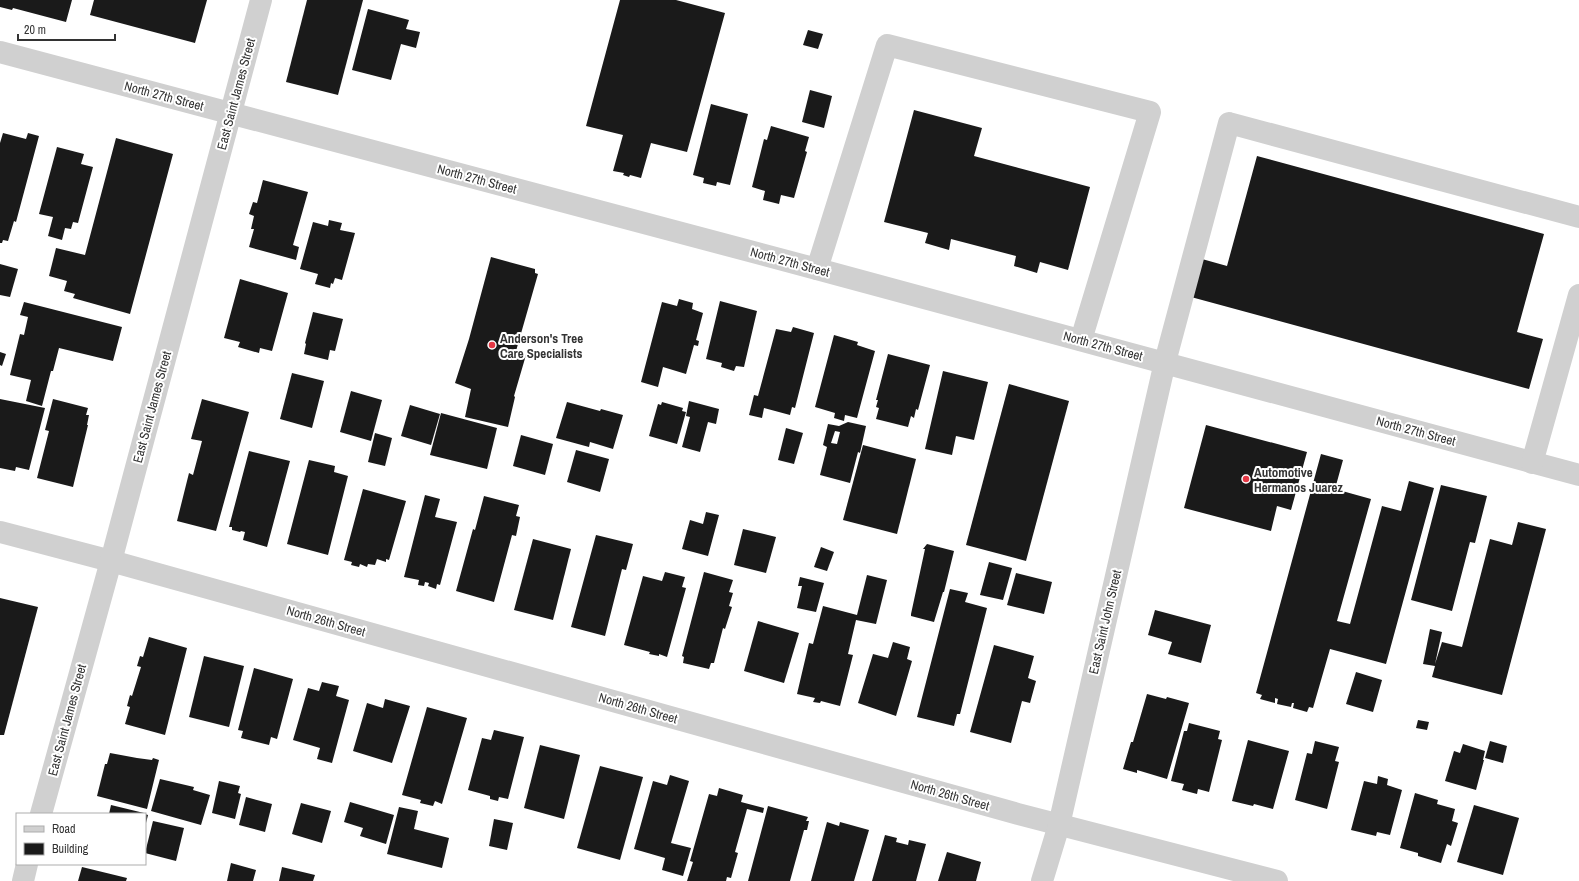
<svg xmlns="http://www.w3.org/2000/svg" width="1579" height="881" viewBox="0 0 1579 881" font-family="'Archivo Narrow',sans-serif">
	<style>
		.building { fill: #1a1a1a; fill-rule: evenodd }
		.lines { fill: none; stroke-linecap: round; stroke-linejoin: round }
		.minor { stroke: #d0d0d0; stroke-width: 22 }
		.poi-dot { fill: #e63946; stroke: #fff; stroke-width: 1.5 }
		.labels { text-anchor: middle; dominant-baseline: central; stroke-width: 4; stroke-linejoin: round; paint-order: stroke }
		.street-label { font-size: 13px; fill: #333; stroke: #fff }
		.poi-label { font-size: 13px; font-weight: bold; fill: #333; stroke: #fff; text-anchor: start }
	</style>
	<rect width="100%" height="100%" fill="#fff"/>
	<g class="building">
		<path d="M0 0H72L66 22 13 8 12 10 0 7Z"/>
		<path d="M94 0H207L195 43 90 15Z"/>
		<path d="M307 0H363L338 95 286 82Z"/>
		<path d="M620 0H676L725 13 687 152 651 143 641 178 630 175 629 177 623 175 624 173 613 171 623 135 586 126Z"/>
		<path d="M368 9 409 20 406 29 420 32 416 48 401 44 391 80 352 70Z"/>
		<path d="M808 30 823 34 818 49 803 45Z"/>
		<path d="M810 90 832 96 824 128 802 122Z"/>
		<path d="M711 104 748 114 730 185 717 182 716 186 703 183 704 178 693 175Z"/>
		<path d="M914 110 982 128 974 156 1090 187 1068 270 1040 262 1037 273 1014 266 1016 256 951 239 949 250 925 243 928 233 884 222Z"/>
		<path d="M771 126 809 137 805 151 807 152 794 198 781 195 779 204 763 200 765 191 752 187 764 139 767 140Z"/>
		<path d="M3 133 26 139 28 133 39 136 16 222 14 221 8 241 3 240 2 243H0V143Z"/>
		<path d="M116 138 173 154 130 314 73 298 75 294 64 291 67 281 49 276 56 248 85 255Z"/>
		<path d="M57 147 84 154 81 164 93 167 78 223 73 222 71 229 65 228 62 240 48 236 53 217 39 214Z"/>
		<path d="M1257 156 1544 234 1517 332 1543 339 1529 389 1191 297 1202 259 1227 266Z"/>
		<path d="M263 180 308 192 293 245 299 247 296 260 249 247 254 229H251L254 216 249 214 253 202 257 203Z"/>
		<path d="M329 220 342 223 340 230 355 233 342 280 335 278 333 284 331 283 330 288 315 284 318 274 300 269 313 222 328 226Z"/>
		<path d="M491 257 535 269V273L538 274 516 351 526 355 514 396 515 397 508 427 465 417 471 389 455 383 469 339Z"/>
		<path d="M0 264 18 269 10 297 0 295Z"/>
		<path d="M240 279 288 293 272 351 260 348 259 353 238 347 240 342 224 338Z"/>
		<path d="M679 299 693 303 692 309 703 313 696 340 699 341 698 346 694 345 686 374 663 367 658 387 641 382 662 302 677 306Z"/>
		<path d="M720 301 757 311 744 367 736 366 734 371 721 367 722 363 706 359Z"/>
		<path d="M24 302 122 327 113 361 59 348 53 371H51L42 406 26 401 31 380 10 375 20 334 24 335 28 317 20 315Z"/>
		<path d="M313 312 343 319 335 351 330 350 328 360 304 354 306 344 305 343Z"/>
		<path d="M793 327 814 333 795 408 792 407 790 415 764 408 762 418 749 415 754 395 758 396 776 329 791 332Z"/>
		<path d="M834 335 858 342 857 345 875 351 857 418 845 415 844 421 834 418 835 413 815 407Z"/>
		<path d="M0 352 6 354 2 366 0 365Z"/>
		<path d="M888 354 930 365 918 410 916 409 914 418 911 416 908 427 876 419 879 408 876 407 878 400H876Z"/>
		<path d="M943 371 988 382 974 440 956 436 952 455 925 449Z"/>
		<path d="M292 373 324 381 312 428 280 419Z"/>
		<path d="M1009 384 1069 401 1026 561 966 545Z"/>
		<path d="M351 391 382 400 371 441 340 432Z"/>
		<path d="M0 399 45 408 29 470 16 467 15 471 0 468Z"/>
		<path d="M53 399 88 408 86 415H89L87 425H88L73 487 37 478 49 431 45 430Z"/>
		<path d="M202 399 249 412 216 531 177 521 189 473 193 475 202 441 191 439Z"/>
		<path d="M689 401 719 409 716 424 708 422 700 452 682 447 690 417 686 416Z"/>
		<path d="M567 402 600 411 601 409 623 415 613 449 590 442 589 447 556 438Z"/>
		<path d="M662 402 683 408 682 411 686 412 677 444 649 436 658 404 661 405Z"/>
		<path d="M410 405 440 414 431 445 401 436Z"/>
		<path d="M441 413 497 428 487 469 430 455Z"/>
		<path d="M848 422 866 426 860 453 858 452 850 483 820 475 827 447 823 445 828 424 839 426ZM835 431 840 432 837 444 831 443Z"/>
		<path d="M1206 425 1307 452 1291 510 1277 506 1271 531 1184 508Z"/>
		<path d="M786 428 803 433 794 464 778 460Z"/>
		<path d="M375 433 392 438 385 466 368 462Z"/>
		<path d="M521 435 553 444 545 475 513 466Z"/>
		<path d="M863 445 916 459 897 534 843 520Z"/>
		<path d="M576 450 609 459 600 492 567 482Z"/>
		<path d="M249 451 290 461 267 547 243 540 245 532 241 531 240 532 232 530V527H229Z"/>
		<path d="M1321 454 1343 460 1335 489 1371 499 1337 621 1350 624 1382 506 1401 511 1409 481 1434 488 1386 664 1330 649 1313 708 1309 707 1307 712 1293 708 1294 703H1292L1291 707 1277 704 1278 699 1275 698V703L1260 699 1262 695 1256 693Z"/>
		<path d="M309 460 335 466 334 472 348 476 328 555 287 544Z"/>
		<path d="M1441 485 1487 496 1475 543 1470 542 1452 611 1411 600Z"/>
		<path d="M363 489 406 501 389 560 386 559V562L377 559 375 565 368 564 367 567 360 564 359 567 351 565 352 562 344 560Z"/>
		<path d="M425 495 440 499 435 517 457 522 440 585 437 584 436 589 428 586 429 583 425 582 424 586 418 585 419 580 404 577Z"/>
		<path d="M484 496 519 505 516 516 520 517 516 536 512 535 494 602 456 591 473 529 475 530Z"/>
		<path d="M706 512 719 515 708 556 682 549 690 520 703 524Z"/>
		<path d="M1518 522 1546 529 1502 695 1432 677 1435 666 1423 664 1430 629 1442 632 1435 664 1442 642 1462 647 1490 539 1512 545Z"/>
		<path d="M743 529 776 537 766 573 734 565Z"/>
		<path d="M596 535 633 544 626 570 622 569 605 636 571 627Z"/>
		<path d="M533 539 571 549 553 620 514 610Z"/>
		<path d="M927 544 954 551 944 592H943L934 622 911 616V614L925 549H923Z"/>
		<path d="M821 547 834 552 827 571 814 567Z"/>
		<path d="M989 562 1012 568 1003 600 980 595Z"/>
		<path d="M665 572 685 577 682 587 686 588 667 657 659 654V656L649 654 650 652 624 645 643 576 662 581Z"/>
		<path d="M704 572 733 580 729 592 733 593 729 606 732 607 725 629 723 628 714 663H711L709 669 683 663 684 657 682 656Z"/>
		<path d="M1016 573 1052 582 1044 614 1007 605Z"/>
		<path d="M867 575 887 580 876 624 856 620 848 654 853 655 840 706 821 701 820 703 813 702 815 698 797 694 809 643 813 644 823 606 857 615Z"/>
		<path d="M800 577 824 583 816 612 797 608 802 586H798Z"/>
		<path d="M950 589 968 593 965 602 987 608 960 714H957L954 726 917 717Z"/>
		<path d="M0 598 38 607 4 735H0Z"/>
		<path d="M1155 610 1211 625 1201 663 1168 654 1172 642 1148 635Z"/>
		<path d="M758 621 799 633 784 683 744 671Z"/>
		<path d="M149 637 187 648 165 735 125 724 130 707 127 706 130 695 132 696 141 667 137 666 140 656 143 657Z"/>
		<path d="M893 642 910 647 907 659 912 661 896 716 858 703 873 654 888 658Z"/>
		<path d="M994 645 1034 656 1028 678 1036 681 1030 703 1022 701 1011 743 970 732Z"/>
		<path d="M204 656 244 666 229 727 189 717Z"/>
		<path d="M254 668 293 679 277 739 271 737 269 745 241 738 243 731 238 730Z"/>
		<path d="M1356 672 1382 680 1373 712 1346 704Z"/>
		<path d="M322 682 339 686 336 696 349 700 332 763 317 759 320 748 293 740 308 688 319 691Z"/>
		<path d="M1147 694 1166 699 1167 697 1189 703 1167 779 1137 770V773L1123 769 1131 742H1133Z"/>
		<path d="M385 699 410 706 392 763 353 751 367 703 383 708Z"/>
		<path d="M427 707 467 718 442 804 435 801 433 806 420 803 421 800 402 795Z"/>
		<path d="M1418 720 1429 722 1427 730 1416 728Z"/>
		<path d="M1189 723 1220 731 1218 739 1222 740 1209 792 1198 789 1197 794 1182 790 1184 784 1171 781 1184 731H1187Z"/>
		<path d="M494 730 524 737 508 799 499 797 498 801 490 799V796L468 790 482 738 491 740Z"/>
		<path d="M1248 740 1289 751 1273 809 1254 804 1253 806 1232 801Z"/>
		<path d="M1315 741 1339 747 1335 761 1339 762 1327 809 1295 800 1307 753 1312 754Z"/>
		<path d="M1490 741 1507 746 1503 763 1485 758Z"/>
		<path d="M1463 744 1485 751 1483 760H1484L1476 790 1445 781 1454 751 1460 753Z"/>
		<path d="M540 745 580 755 564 819 524 808Z"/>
		<path d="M110 753 137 758 152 760 153 758 159 760 147 809 97 796 105 764H107Z"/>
		<path d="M600 766 643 777 620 860 577 848Z"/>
		<path d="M670 775 689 781 671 843 691 848 683 876 662 870 665 858 634 849 653 781 667 785Z"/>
		<path d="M1378 776 1388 779 1387 785 1402 790 1390 835 1377 832 1376 836 1351 830 1364 781 1377 784Z"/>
		<path d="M160 779 194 787 193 790 210 795 201 825 151 811Z"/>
		<path d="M219 781 240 786 238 793 241 794 235 819 212 813Z"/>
		<path d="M719 788 743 795 741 802 764 808 763 813 747 809 735 852 738 853 731 878 727 877 726 881H687L693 862 690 861 709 794 717 796Z"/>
		<path d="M1415 793 1438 800 1437 804 1455 809 1452 821 1458 823 1451 846 1447 844 1441 863 1418 856V853L1400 848Z"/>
		<path d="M246 797 272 804 265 832 239 825Z"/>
		<path d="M350 802 394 815 386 844 360 836 363 828 344 822Z"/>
		<path d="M301 803 331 811 322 843 292 834Z"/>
		<path d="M111 805 144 813V814H109Z"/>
		<path d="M1474 805 1519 818 1503 875 1457 862Z"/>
		<path d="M768 806 808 817 806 821H809L807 830H804L790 881H748Z"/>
		<path d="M399 807 418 811 414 829 449 838 442 868 387 854Z"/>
		<path d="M145 814 148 815 146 823H145Z"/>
		<path d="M494 819 513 823 507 850 489 846Z"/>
		<path d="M153 821 184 828 176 861 145 853Z"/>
		<path d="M827 822 839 826 840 822 869 830 854 881H811Z"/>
		<path d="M885 835 897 838 896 842 908 845 909 840 926 844 916 881H872Z"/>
		<path d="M947 852 981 862 976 881H938Z"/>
		<path d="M231 863 256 870 253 881H227Z"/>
		<path d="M82 867 127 878 126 881H78Z"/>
		<path d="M282 867 315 875 313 881H279Z"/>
	</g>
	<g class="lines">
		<g class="minor">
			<path d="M0 52 817 269 1579 475"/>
			<path d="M817 269 887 45 1150 112 1081 340"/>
			<path d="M1532 463 1579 295"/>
			<path d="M0 532 111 561 1018 814 1277 881"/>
			<path d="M41 814 111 561 261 0"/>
			<path d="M23 881 27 864"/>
			<path d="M1042 881 1059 825 1165 362 1229 123 1579 217"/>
		</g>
	</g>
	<g class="poi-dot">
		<circle cx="492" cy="345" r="4"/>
		<circle cx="1246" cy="479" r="4"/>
	</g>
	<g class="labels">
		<g class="street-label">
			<text transform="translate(236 94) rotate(-75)">East Saint James Street</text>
			<text transform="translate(164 96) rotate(15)">North 27th Street</text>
			<text transform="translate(477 179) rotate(15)">North 27th Street</text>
			<text transform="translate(790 262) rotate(15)">North 27th Street</text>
			<text transform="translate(1103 346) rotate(15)">North 27th Street</text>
			<text transform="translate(152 407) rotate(-75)">East Saint James Street</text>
			<text transform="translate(1416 431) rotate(15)">North 27th Street</text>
			<text transform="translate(326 621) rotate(16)">North 26th Street</text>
			<text transform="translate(1105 622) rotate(-77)">East Saint John Street</text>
			<text transform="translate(638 708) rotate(16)">North 26th Street</text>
			<text transform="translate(67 720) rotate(-75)">East Saint James Street</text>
			<text transform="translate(950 795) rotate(16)">North 26th Street</text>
		</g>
		<g class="poi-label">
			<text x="500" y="338">Anderson's Tree<tspan x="500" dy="15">Care Specialists</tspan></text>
			<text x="1254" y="472">Automotive<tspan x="1254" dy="15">Hermanos Juarez</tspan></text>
		</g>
	</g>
	<rect x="16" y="813" width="130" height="52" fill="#ffffff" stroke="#adadad"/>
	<rect x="24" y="826" width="20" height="6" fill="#d0d0d0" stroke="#adadad"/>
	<text x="52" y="833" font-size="12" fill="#333333">Road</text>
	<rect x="24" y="843" width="20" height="12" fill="#1a1a1a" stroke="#adadad"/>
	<text x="52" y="853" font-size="12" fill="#333333">Building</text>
	<path d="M18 34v6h97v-6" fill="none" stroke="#333333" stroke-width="2"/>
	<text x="24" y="34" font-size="12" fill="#333333" stroke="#ffffff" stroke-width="3" paint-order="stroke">20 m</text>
</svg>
